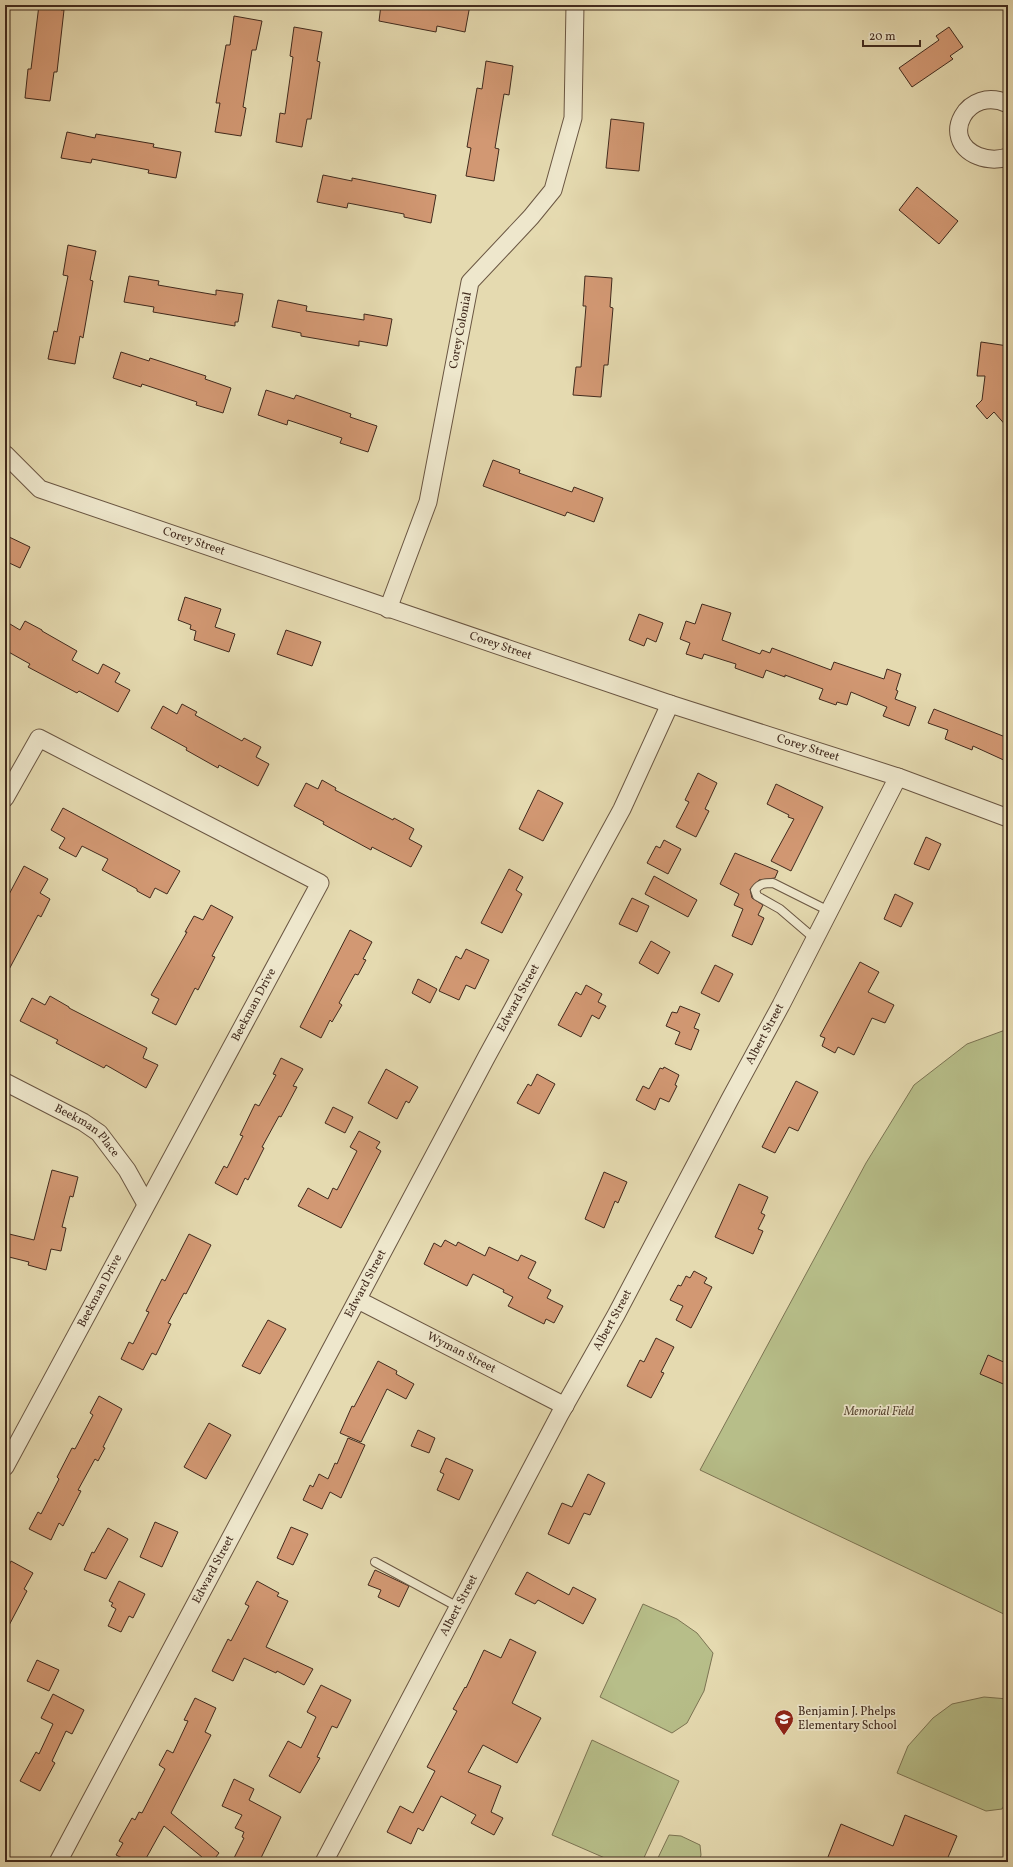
<svg xmlns="http://www.w3.org/2000/svg" width="1013" height="1867" viewBox="0 0 1013 1867" font-family="Vollkorn,serif">
	<style>
		.green { fill: #b7be89; stroke: #7c7453 }
		.building { fill: #d29873; stroke: #412a1d }
		.lines { fill: none; stroke-linecap: round; stroke-linejoin: round }
		.service-casing { stroke: #6a5642; stroke-width: 10 }
		.minor-casing { stroke: #6a5642; stroke-width: 19 }
		.service { stroke: #eee7cc; stroke-width: 8 }
		.minor { stroke: #eee7cc; stroke-width: 17 }
		.labels { text-anchor: middle; dominant-baseline: central; stroke-width: 3.5; stroke-linejoin: round; paint-order: stroke }
		.street-label { font-size: 12px; fill: #412a1d; stroke: #eee7cc }
		.park-label { font-size: 12px; font-style: italic; fill: #594833; stroke: #eee7cc }
		.poi-label { font-size: 12px; fill: #412a1d; stroke: #eee7cc; text-anchor: start }
	</style>
	<rect width="100%" height="100%" fill="#e5dab0"/>
	<filter id="stains"><feTurbulence type="fractalNoise" baseFrequency=".005" numOctaves="4"/><feColorMatrix values="0 0 0 0 .2 0 0 0 0 .09 0 0 0 0 .02 0 0 0 .5 -.17"/></filter>
	<radialGradient id="worn" r=".72"><stop offset=".6" stop-color="#630" stop-opacity="0"/><stop offset="1" stop-color="#630" stop-opacity=".3"/></radialGradient>
	<g class="green">
		<path d="M1008 1029V1616L700 1470 866 1163 914 1085 967 1044Z"/>
		<path d="M643 1604 677 1619 697 1633 713 1653 704 1691 687 1723 672 1733 600 1697Z"/>
		<path d="M984 1697 1008 1699V1798L1002 1809 986 1811 897 1773 908 1746 933 1718 952 1704Z"/>
		<path d="M592 1740 679 1781 642 1862H614L552 1835Z"/>
		<path d="M669 1835 681 1836 700 1845 701 1855 699 1862H656Z"/>
	</g>
	<g class="building">
		<path d="M39 5H62L61 10H64L57 72H54L50 101 25 98 28 69H31Z"/>
		<path d="M381 5H470L465 32 437 26 436 32 379 21Z"/>
		<path d="M234 16 262 21 256 50H252L243 107 246 108 241 136 215 132 220 103H216L226 45H230Z"/>
		<path d="M294 27 322 32 317 61 320 62 311 119H307L302 147 276 142 280 113 285 114 293 57 290 56Z"/>
		<path d="M949 27 963 47 950 56 953 59 912 87 899 68 939 40 936 36Z"/>
		<path d="M486 61 513 66 509 95 504 94 495 148 499 149 494 181 466 176 471 148 467 147 477 88 482 89Z"/>
		<path d="M611 119 644 123 639 171 606 168Z"/>
		<path d="M67 132 95 138 96 134 154 144 153 147 181 152 176 178 148 173 149 170 92 159 91 163 61 158Z"/>
		<path d="M323 175 352 181V178L436 195 431 223 404 217V214L348 203 347 208 317 202Z"/>
		<path d="M917 187 958 221 939 244 899 210Z"/>
		<path d="M68 245 96 251 90 280 93 281 83 338 80 336 75 364 48 359 54 331 57 332 68 276 63 275Z"/>
		<path d="M129 276 159 281 158 285 216 295V290L243 294 238 322H235V326L153 312 154 307 124 302Z"/>
		<path d="M585 276 612 278 610 307 613 308 608 365H604L601 397 573 395 576 367H581L586 306H583Z"/>
		<path d="M278 300 307 306 306 311 364 320V314L392 319 387 346 359 341V346L301 336V333L272 327Z"/>
		<path d="M981 342 1008 346V428L994 412 987 419 976 406 982 400 985 376H977Z"/>
		<path d="M121 352 149 361 150 358 206 376 205 379 231 388 223 413 196 405 197 402 142 384 141 387 113 378Z"/>
		<path d="M266 390 294 399 296 395 351 414 350 417 377 426 368 452 340 443 342 438 288 420 287 425 258 415Z"/>
		<path d="M493 460 520 470 519 473 572 492 574 487 603 498 594 522 567 512 565 516 483 486Z"/>
		<path d="M5 535 30 547 20 568 5 561Z"/>
		<path d="M185 597 221 609 215 627 235 634 229 652 194 640 196 631 190 629 191 625 178 620Z"/>
		<path d="M702 604 731 613 722 640 760 654 762 650 770 653 772 648 831 670 834 662 884 679 887 669 901 674 896 690 898 691 895 699 916 707 909 726 883 716 887 707 851 692 847 705 837 702 836 705 819 699 823 689 785 675V677L766 670 763 678 735 668 736 664 704 654 702 659 686 654 690 643 680 639 686 621 695 624Z"/>
		<path d="M639 614 663 623 656 642 647 638 644 646 629 640Z"/>
		<path d="M5 621 20 630 25 621 42 630V631L77 651 72 660 98 674 103 664 120 673 115 682 130 690 118 712 79 691 77 693 28 667 30 664 5 650Z"/>
		<path d="M286 630 321 642 312 666 277 654Z"/>
		<path d="M182 704 197 712 195 715 242 741 244 738 261 747 256 757 269 764 258 786 219 765 218 768 186 750 187 748 151 728 163 706 177 714Z"/>
		<path d="M934 709 1008 738V762L973 746 972 750 945 739 948 730 928 723Z"/>
		<path d="M698 773 717 783 705 809 709 811 696 837 676 827 689 802 685 800Z"/>
		<path d="M322 780 336 788 335 790 393 820 394 818 414 829 409 839 422 846 411 867 372 847 371 850 323 824 324 822 294 806 306 783 318 789Z"/>
		<path d="M776 784 823 807 791 871 771 861 794 819 788 817 789 815 767 804Z"/>
		<path d="M538 790 563 803 543 841 519 829Z"/>
		<path d="M63 808 180 871 167 894 155 888 150 898 137 891V889L102 870 108 859 82 846 76 857 59 848 65 838 51 830Z"/>
		<path d="M926 837 941 844 929 870 914 864Z"/>
		<path d="M664 840 681 849 668 874 647 863 656 846 660 848Z"/>
		<path d="M735 853 778 871 775 878 759 880 750 889 752 898 763 905 758 915 764 918 752 945 732 936 743 909 734 905 739 894 720 884Z"/>
		<path d="M24 866 48 879 40 893 50 899 41 917 38 915 5 977V902Z"/>
		<path d="M509 869 523 877 516 890 522 894 502 933 481 923Z"/>
		<path d="M654 876 697 900 688 917 645 894Z"/>
		<path d="M895 894 913 903 901 927 884 919Z"/>
		<path d="M632 898 649 906 637 932 619 924Z"/>
		<path d="M211 905 233 917 212 956 215 957 198 990 195 988 176 1025 152 1013 159 999 151 995 187 932H185L194 916 203 920Z"/>
		<path d="M350 930 372 942 363 959 366 960 358 975 355 974 339 1003 342 1005 332 1022 330 1020 321 1038 300 1027Z"/>
		<path d="M651 941 670 952 658 974 639 963Z"/>
		<path d="M466 949 489 960 475 989 466 985 459 1000 439 991 456 956 461 959Z"/>
		<path d="M860 962 879 972 868 992 894 1005 885 1023 872 1018 854 1055 838 1047 835 1053 822 1046 825 1038 820 1036Z"/>
		<path d="M715 965 733 974 719 1002 701 993Z"/>
		<path d="M418 979 437 989 430 1003 412 993Z"/>
		<path d="M586 985 602 994 598 1002 606 1006 599 1019 592 1015 581 1037 558 1025 576 992 581 995Z"/>
		<path d="M50 996 69 1007V1008L147 1048 143 1058 158 1065 146 1088 106 1065 104 1068 56 1043 58 1040 20 1021 32 998 45 1005Z"/>
		<path d="M680 1006 700 1014 694 1028 699 1030 691 1050 675 1044 680 1032 666 1026 672 1012 677 1013Z"/>
		<path d="M281 1058 303 1069 293 1086 297 1087 281 1117 279 1116 262 1147 264 1148 248 1180 245 1178 237 1195 215 1183 224 1166 227 1168 243 1136 240 1135 255 1104 259 1106 276 1075 273 1074Z"/>
		<path d="M664 1067 679 1075 675 1085 677 1086 669 1102 660 1098 655 1110 636 1100 643 1086 649 1089 660 1068 663 1069Z"/>
		<path d="M386 1069 418 1087 409 1103 406 1101 397 1119 368 1103Z"/>
		<path d="M537 1074 555 1084 539 1114 517 1103 528 1084 531 1086Z"/>
		<path d="M796 1081 818 1092 798 1131 789 1127 775 1153 762 1147Z"/>
		<path d="M333 1107 353 1117 345 1133 325 1123Z"/>
		<path d="M359 1131 380 1142 376 1148 381 1151 341 1228 298 1206 308 1188 328 1199 333 1188 337 1190 357 1151 350 1147Z"/>
		<path d="M52 1170 78 1177 73 1197 70 1196 62 1227 66 1228 61 1251 51 1249 46 1270 28 1265 29 1262 5 1256V1233L34 1240Z"/>
		<path d="M604 1172 627 1182 618 1203 615 1201 604 1228 585 1219Z"/>
		<path d="M739 1184 768 1197 761 1213 765 1215 758 1229 763 1231 753 1254 715 1237Z"/>
		<path d="M189 1234 211 1245 186 1294 184 1293 168 1323 171 1324 156 1355 152 1353 143 1370 121 1359 129 1342 133 1344 149 1312 146 1311 162 1279 165 1281Z"/>
		<path d="M445 1240 456 1246 458 1242 485 1256 489 1247 518 1261 521 1255 536 1262 528 1278 551 1290 547 1298 563 1306 554 1323 546 1319 544 1324 508 1306 513 1297 503 1292 504 1290 473 1274 467 1286 424 1264 434 1243 441 1247Z"/>
		<path d="M694 1271 707 1278 704 1283 712 1287 691 1328 676 1320 683 1306 670 1300 678 1285 681 1286 686 1276 690 1278Z"/>
		<path d="M268 1320 286 1329 260 1374 242 1366Z"/>
		<path d="M656 1338 674 1347 661 1372 664 1373 651 1398 627 1386 640 1360 644 1362Z"/>
		<path d="M988 1355 1008 1364V1386L980 1374Z"/>
		<path d="M378 1361 397 1371 396 1374 414 1384 406 1399 387 1389 361 1442 340 1433 352 1406 354 1407Z"/>
		<path d="M99 1396 122 1409 103 1447 105 1448 98 1461 95 1459 78 1490 81 1491 63 1526 59 1523 51 1540 29 1529 38 1512 41 1514 59 1479 57 1477 72 1448 75 1449 93 1415 90 1413Z"/>
		<path d="M209 1423 231 1435 206 1479 184 1467Z"/>
		<path d="M418 1430 435 1438 429 1453 411 1446Z"/>
		<path d="M348 1438 365 1445 341 1498 330 1492 322 1509 303 1500 310 1485 313 1487 319 1474 328 1479 335 1463 337 1464Z"/>
		<path d="M446 1458 473 1470 459 1500 437 1490 444 1474 440 1472Z"/>
		<path d="M588 1474 605 1483 590 1515 584 1513 569 1544 548 1534 562 1503 572 1507Z"/>
		<path d="M155 1522 178 1532 162 1567 140 1557Z"/>
		<path d="M291 1527 308 1534 293 1565 277 1558Z"/>
		<path d="M108 1528 128 1539 106 1579 84 1570 92 1552 94 1553Z"/>
		<path d="M11 1561 33 1573 24 1589 27 1591 5 1633V1574Z"/>
		<path d="M375 1570 409 1586 399 1607 378 1597 381 1590 368 1585Z"/>
		<path d="M527 1572 569 1595 573 1587 596 1599 583 1624 538 1600 535 1604 515 1594Z"/>
		<path d="M119 1581 145 1594 133 1618 129 1616 121 1632 108 1626 116 1609 111 1606 113 1603 109 1601Z"/>
		<path d="M257 1581 279 1593 277 1596 288 1601 266 1647 313 1669 304 1685 277 1671 276 1673 244 1658 233 1681 212 1671 228 1639 231 1641 249 1606 245 1604Z"/>
		<path d="M510 1639 536 1652 512 1703 541 1718 517 1763 483 1745 468 1772 501 1786 491 1812 503 1818 494 1835 471 1823 476 1815 441 1796 423 1831 418 1828 411 1844 387 1832 400 1806 413 1813 435 1771 427 1767 457 1711 453 1709 465 1687 466 1688 484 1650 501 1658Z"/>
		<path d="M37 1660 59 1670 49 1691 27 1681Z"/>
		<path d="M321 1685 351 1700 337 1728 332 1726 317 1757 320 1758 300 1793 269 1776 288 1741 301 1748 316 1717 307 1712Z"/>
		<path d="M53 1694 84 1710 72 1734 66 1731 52 1761 55 1763 40 1791 20 1781 36 1752 39 1754 53 1724 41 1718Z"/>
		<path d="M195 1698 216 1708 205 1732 211 1735 171 1813 219 1853 212 1862H208L164 1826 144 1862H130L116 1855 123 1843 119 1841 132 1818 135 1820 139 1812 142 1813 165 1769 159 1765 167 1750 173 1753 188 1721 184 1720Z"/>
		<path d="M234 1779 254 1789 249 1800 281 1817 259 1862H232L244 1838 242 1837 244 1832 235 1828 242 1815 222 1806Z"/>
		<path d="M905 1815 957 1836 946 1862H826L841 1824 893 1846Z"/>
	</g>
	<g class="lines">
		<defs>
			<g id="service">
				<path d="M815 939 780 909 757 896 755 890C760 883 765 883 773 883L829 911"/>
				<path d="M375 1562 458 1607"/>
			</g>
			<g id="minor">
				<path d="M1008 104C968 84 937 139 978 156 988 160 998 160 1008 157"/>
				<path id="s1" d="M5 454 40 489 670 704 898 777 1008 818"/>
				<path id="s2" d="M388 609 428 502 470 282 531 217 553 190 573 118 575 5"/>
				<path d="M5 798 39 738 320 883 5 1467"/>
				<path id="s3" d="M5 1082 83 1122 99 1133 127 1170 146 1204"/>
				<path id="s4" d="M358 1300 565 1406"/>
				<path id="s5" d="M58 1862 487 1056 622 809 670 704"/>
				<path id="s6" d="M324 1862 560 1414 616 1315 730 1099 781 1005 898 777"/>
			</g>
		</defs>
		<use href="#service" class="service-casing"/>
		<use href="#minor" class="minor-casing"/>
		<use href="#service" class="service"/>
		<use href="#minor" class="minor"/>
	</g>
	<defs>
		<symbol id="school-pin" viewBox="-11 -11 22 30"><path d="M0 17L-7.5 6A9.5 9.5 0 1 1 7.5 6Z" fill="#8f2418" stroke="#eee7cc"/><path d="M0-5L7-2L0 1L-7-2ZM-4 1L0 2.5L4 1V4Q0 6-4 4Z" fill="#fff"/></symbol>
	</defs>
	<g fill-rule="evenodd">
		<use href="#school-pin" x="773" y="1708" width="22" height="30"/>
	</g>
	<g class="labels">
		<g class="street-label">
			<text stroke="none"><textPath href="#s2" startOffset="289">Corey Colonial</textPath></text>
			<text stroke="none"><textPath href="#s1" startOffset="212">Corey Street</textPath></text>
			<text stroke="none"><textPath href="#s1" startOffset="536">Corey Street</textPath></text>
			<text stroke="none"><textPath href="#s1" startOffset="860">Corey Street</textPath></text>
			<text stroke="none"><textPath href="#s5" startOffset="979">Edward Street</textPath></text>
			<text transform="translate(254 1005) rotate(-62)">Beekman Drive</text>
			<text stroke="none"><textPath href="#s6" startOffset="938">Albert Street</textPath></text>
			<text stroke="none"><textPath href="#s3" startOffset="96">Beekman Place</textPath></text>
			<text stroke="none"><textPath href="#s5" startOffset="655">Edward Street</textPath></text>
			<text transform="translate(100 1291) rotate(-62)">Beekman Drive</text>
			<text stroke="none"><textPath href="#s6" startOffset="614">Albert Street</textPath></text>
			<text stroke="none"><textPath href="#s4" startOffset="116">Wyman Street</textPath></text>
			<text stroke="none"><textPath href="#s5" startOffset="331">Edward Street</textPath></text>
			<text stroke="none"><textPath href="#s6" startOffset="290">Albert Street</textPath></text>
		</g>
		<g class="park-label">
			<text x="879" y="1412">Memorial Field</text>
		</g>
		<g class="poi-label">
			<text x="798" y="1712">Benjamin J. Phelps<tspan x="798" dy="14">Elementary School</tspan></text>
		</g>
	</g>
	<rect width="1013" height="1867" fill="none" stroke="#e5dab0" stroke-width="20"/>
	<rect x="6" y="6" width="1001" height="1855" fill="none" stroke="#412a1d" stroke-width="2"/>
	<rect x="10" y="10" width="993" height="1847" fill="none" stroke="#412a1d"/>
	<path d="M863 40v6h57v-6" fill="none" stroke="#412a1d" stroke-width="2"/>
	<text x="869" y="40" font-size="12" fill="#412a1d" stroke="#eee7cc" stroke-width="3" paint-order="stroke">20 m</text>
	<rect width="100%" height="100%" filter="url(#stains)"/>
	<rect width="100%" height="100%" fill="url(#worn)"/>
</svg>
